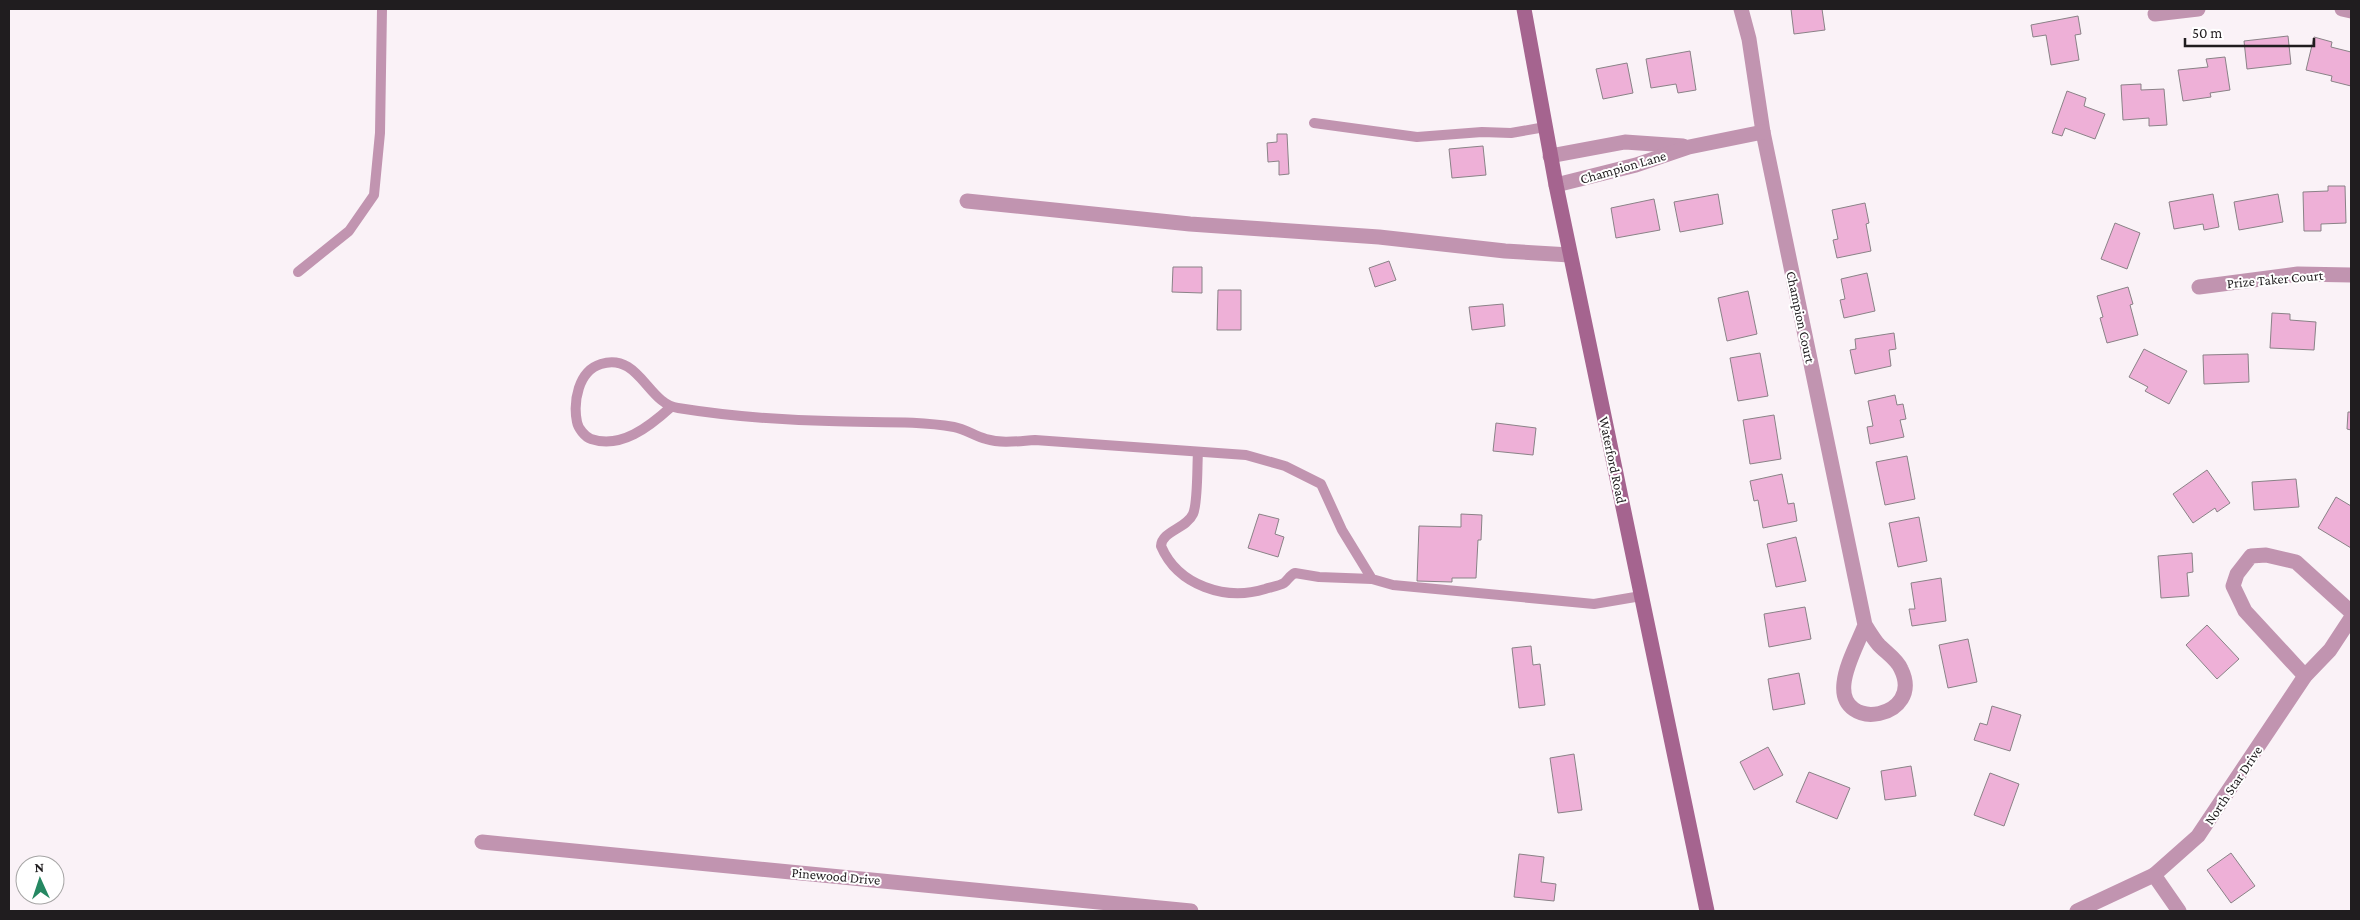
<svg xmlns="http://www.w3.org/2000/svg" width="2360" height="920" viewBox="0 0 2360 920" font-family="'Crimson Pro',serif">
	<style>
		.building { fill: #eeb0d7; stroke: #8a8287 }
		.lines { fill: none; stroke-linecap: round; stroke-linejoin: round }
		.lane { stroke: #c194b0; stroke-width: 10 }
		.street { stroke: #c194b0; stroke-width: 15 }
		.secondary { stroke: #a5648f; stroke-width: 15 }
		.labels { text-anchor: middle; dominant-baseline: central; stroke-width: 4; stroke-linejoin: round; paint-order: stroke }
		.street-label { font-size: 14px; fill: #201d1f; stroke: #fff }
	</style>
	<rect width="100%" height="100%" fill="#faf2f7"/>
	<g class="building">
		<path d="M1791 9H1822L1825 30 1794 34Z"/>
		<path d="M2078 16 2081 34 2075 35 2079 60 2051 65 2046 35 2033 37 2031 25Z"/>
		<path d="M2288 36 2291 64 2247 69 2244 41Z"/>
		<path d="M2314 37 2332 42 2331 47 2351 52V86L2331 81 2332 76 2306 70Z"/>
		<path d="M1690 51 1696 90 1678 93 1676 84 1651 88 1646 59Z"/>
		<path d="M2225 57 2230 90 2210 93 2211 97 2183 101 2178 70 2208 67 2206 59Z"/>
		<path d="M1627 63 1633 93 1603 99 1596 69Z"/>
		<path d="M2141 84V90L2164 89 2167 125 2149 126V118L2123 120 2121 85Z"/>
		<path d="M2067 91 2086 98 2084 106 2105 114 2095 139 2065 128 2062 136 2052 133Z"/>
		<path d="M1277 134H1287L1289 174 1279 175V161L1268 162 1267 143 1277 142Z"/>
		<path d="M1483 146 1486 175 1452 178 1449 149Z"/>
		<path d="M2328 186H2345L2346 223 2321 224V231H2304L2303 192 2328 191Z"/>
		<path d="M1718 194 1723 224 1680 232 1674 202Z"/>
		<path d="M2213 194 2219 227 2204 230 2203 224 2174 229 2169 202Z"/>
		<path d="M2278 194 2283 222 2239 230 2234 202Z"/>
		<path d="M1654 199 1660 230 1616 238 1611 208Z"/>
		<path d="M1865 203 1869 223 1866 224 1871 251 1837 258 1833 240 1838 239 1832 210Z"/>
		<path d="M2115 223 2140 233 2127 269 2101 259Z"/>
		<path d="M1389 261 1396 280 1375 287 1369 268Z"/>
		<path d="M1173 267H1202V293L1172 292Z"/>
		<path d="M1867 273 1875 311 1844 318 1840 300 1845 299 1841 279Z"/>
		<path d="M2128 287 2133 304 2130 305 2138 335 2107 343 2100 318 2103 317 2097 296Z"/>
		<path d="M1218 290H1241V330H1217Z"/>
		<path d="M1748 291 1757 334 1727 341 1718 298Z"/>
		<path d="M1503 304 1505 326 1472 330 1469 307Z"/>
		<path d="M2272 313 2290 314V320L2316 322 2314 350 2270 348Z"/>
		<path d="M1894 333 1896 349 1889 350 1891 366 1855 374 1850 350 1856 349 1855 339Z"/>
		<path d="M2144 349 2187 371 2169 404 2145 391 2148 387 2129 377Z"/>
		<path d="M1760 353 1768 396 1738 401 1730 358Z"/>
		<path d="M2248 354 2249 382 2204 384 2203 355Z"/>
		<path d="M1895 395 1897 405 1903 404 1906 419 1900 420 1904 437 1870 444 1867 427 1873 426 1868 401Z"/>
		<path d="M2348 412H2351V430L2347 429Z"/>
		<path d="M1774 415 1781 459 1750 464 1743 420Z"/>
		<path d="M1496 423 1536 428 1533 455 1493 451Z"/>
		<path d="M1907 456 1915 499 1885 505 1876 462Z"/>
		<path d="M2207 470 2230 503 2217 512 2215 508 2193 523 2173 494Z"/>
		<path d="M1782 474 1788 504 1794 503 1797 521 1763 528 1758 500 1754 501 1750 481Z"/>
		<path d="M2296 479 2299 507 2254 510 2252 482Z"/>
		<path d="M2336 497 2351 506V548L2318 528Z"/>
		<path d="M1259 514 1279 519 1275 534 1284 537 1278 557 1248 548Z"/>
		<path d="M1461 514 1482 515 1481 540H1478L1476 578H1452V582L1417 581 1419 526 1461 527Z"/>
		<path d="M1919 517 1927 561 1898 567 1889 523Z"/>
		<path d="M1796 537 1806 581 1776 587 1767 544Z"/>
		<path d="M2192 553 2193 572 2187 573 2189 596 2161 598 2158 556Z"/>
		<path d="M1941 578 1946 621 1912 626 1909 609H1915L1911 583Z"/>
		<path d="M1805 607 1811 639 1769 647 1764 614Z"/>
		<path d="M2207 625 2239 659 2217 679 2186 645Z"/>
		<path d="M1968 639 1977 682 1948 688 1939 645Z"/>
		<path d="M1531 646 1533 665 1540 664 1545 705 1519 708 1512 648Z"/>
		<path d="M1799 673 1805 704 1773 710 1768 679Z"/>
		<path d="M1992 706 2021 715 2010 751 1974 740 1980 723 1987 725Z"/>
		<path d="M1768 747 1783 775 1754 790 1740 762Z"/>
		<path d="M1574 754 1582 810 1558 813 1550 758Z"/>
		<path d="M1911 766 1916 796 1885 800 1881 771Z"/>
		<path d="M1809 772 1850 788 1837 819 1796 802Z"/>
		<path d="M1990 773 2019 784 2004 826 1974 815Z"/>
		<path d="M2231 853 2255 886 2231 903 2207 870Z"/>
		<path d="M1519 854 1544 857 1541 882 1556 884 1554 901 1514 897Z"/>
	</g>
	<g class="lines">
		<g class="lane">
			<path d="M1314 123 1417 137 1482 132 1511 133 1545 127"/>
			<path d="M298 272 349 231 374 195 380 133 382 9"/>
			<path d="M671 407C649 427 621 449 591 439 585 437 578 428 577 422 573 402 578 371 601 364 639 352 648 404 678 408 728 416 779 420 829 421 871 423 913 420 954 427 965 429 975 436 986 439 1002 444 1019 441 1035 440L1246 455 1285 466 1321 484 1342 530 1372 579 1393 585 1594 604 1641 596"/>
			<path d="M1198 452C1197 466 1198 503 1193 514 1186 529 1162 531 1161 546 1178 586 1226 601 1265 589 1271 587 1279 586 1284 583 1288 580 1290 575 1295 573L1319 577 1372 579"/>
		</g>
		<g class="street">
			<path d="M1741 9 1749 39 1763 132 1865 625C1869 631 1873 638 1878 644 1885 652 1897 659 1901 669 1925 718 1838 734 1844 683 1846 664 1858 643 1865 625"/>
			<path d="M2342 9 2351 11"/>
			<path d="M2155 14 2198 9"/>
			<path d="M1550 156 1625 142 1683 146"/>
			<path d="M1556 185 1636 165 1689 147 1763 132"/>
			<path d="M967 201 1190 224 1379 237 1505 251 1570 255"/>
			<path d="M2199 287 2298 274 2351 275"/>
			<path d="M2305 676 2245 611 2233 586 2237 574 2251 556 2266 555 2296 562 2351 612"/>
			<path d="M482 842 1191 911"/>
			<path d="M2154 875 2179 911"/>
			<path d="M2077 911 2154 875 2198 836 2305 676 2330 650 2351 618"/>
		</g>
		<path class="secondary" d="M1524 9 1556 185 1707 911"/>
	</g>
	<g class="labels">
		<g class="street-label">
			<text transform="translate(1623 167) rotate(-16)">Champion Lane</text>
			<text transform="translate(2275 279) rotate(-5)">Prize Taker Court</text>
			<text transform="translate(1801 317) rotate(78)">Champion Court</text>
			<text transform="translate(1613 460) rotate(78)">Waterford Road</text>
			<text transform="translate(2233 785) rotate(-56)">North Star Drive</text>
			<text transform="translate(836 876) rotate(5)">Pinewood Drive</text>
		</g>
	</g>
	<rect width="2360" height="920" fill="none" stroke="#201d1f" stroke-width="20"/>
	<g transform="translate(40 880) rotate(357)"><circle r="24" fill="#ffffff" stroke="#a6a5a5"/>
	<path d="M0-4L9 19L0 12L-9 19Z" fill="#258862"/>
	<text y="-8" font-size="14" font-weight="bold" text-anchor="middle" fill="#201d1f">N</text>
	</g>
	<path d="M2185 38v8h129v-8" fill="none" stroke="#201d1f" stroke-width="2.5"/>
	<text x="2192" y="38" font-size="15" fill="#201d1f" stroke="#ffffff" stroke-width="4" paint-order="stroke">50 m</text>
</svg>
